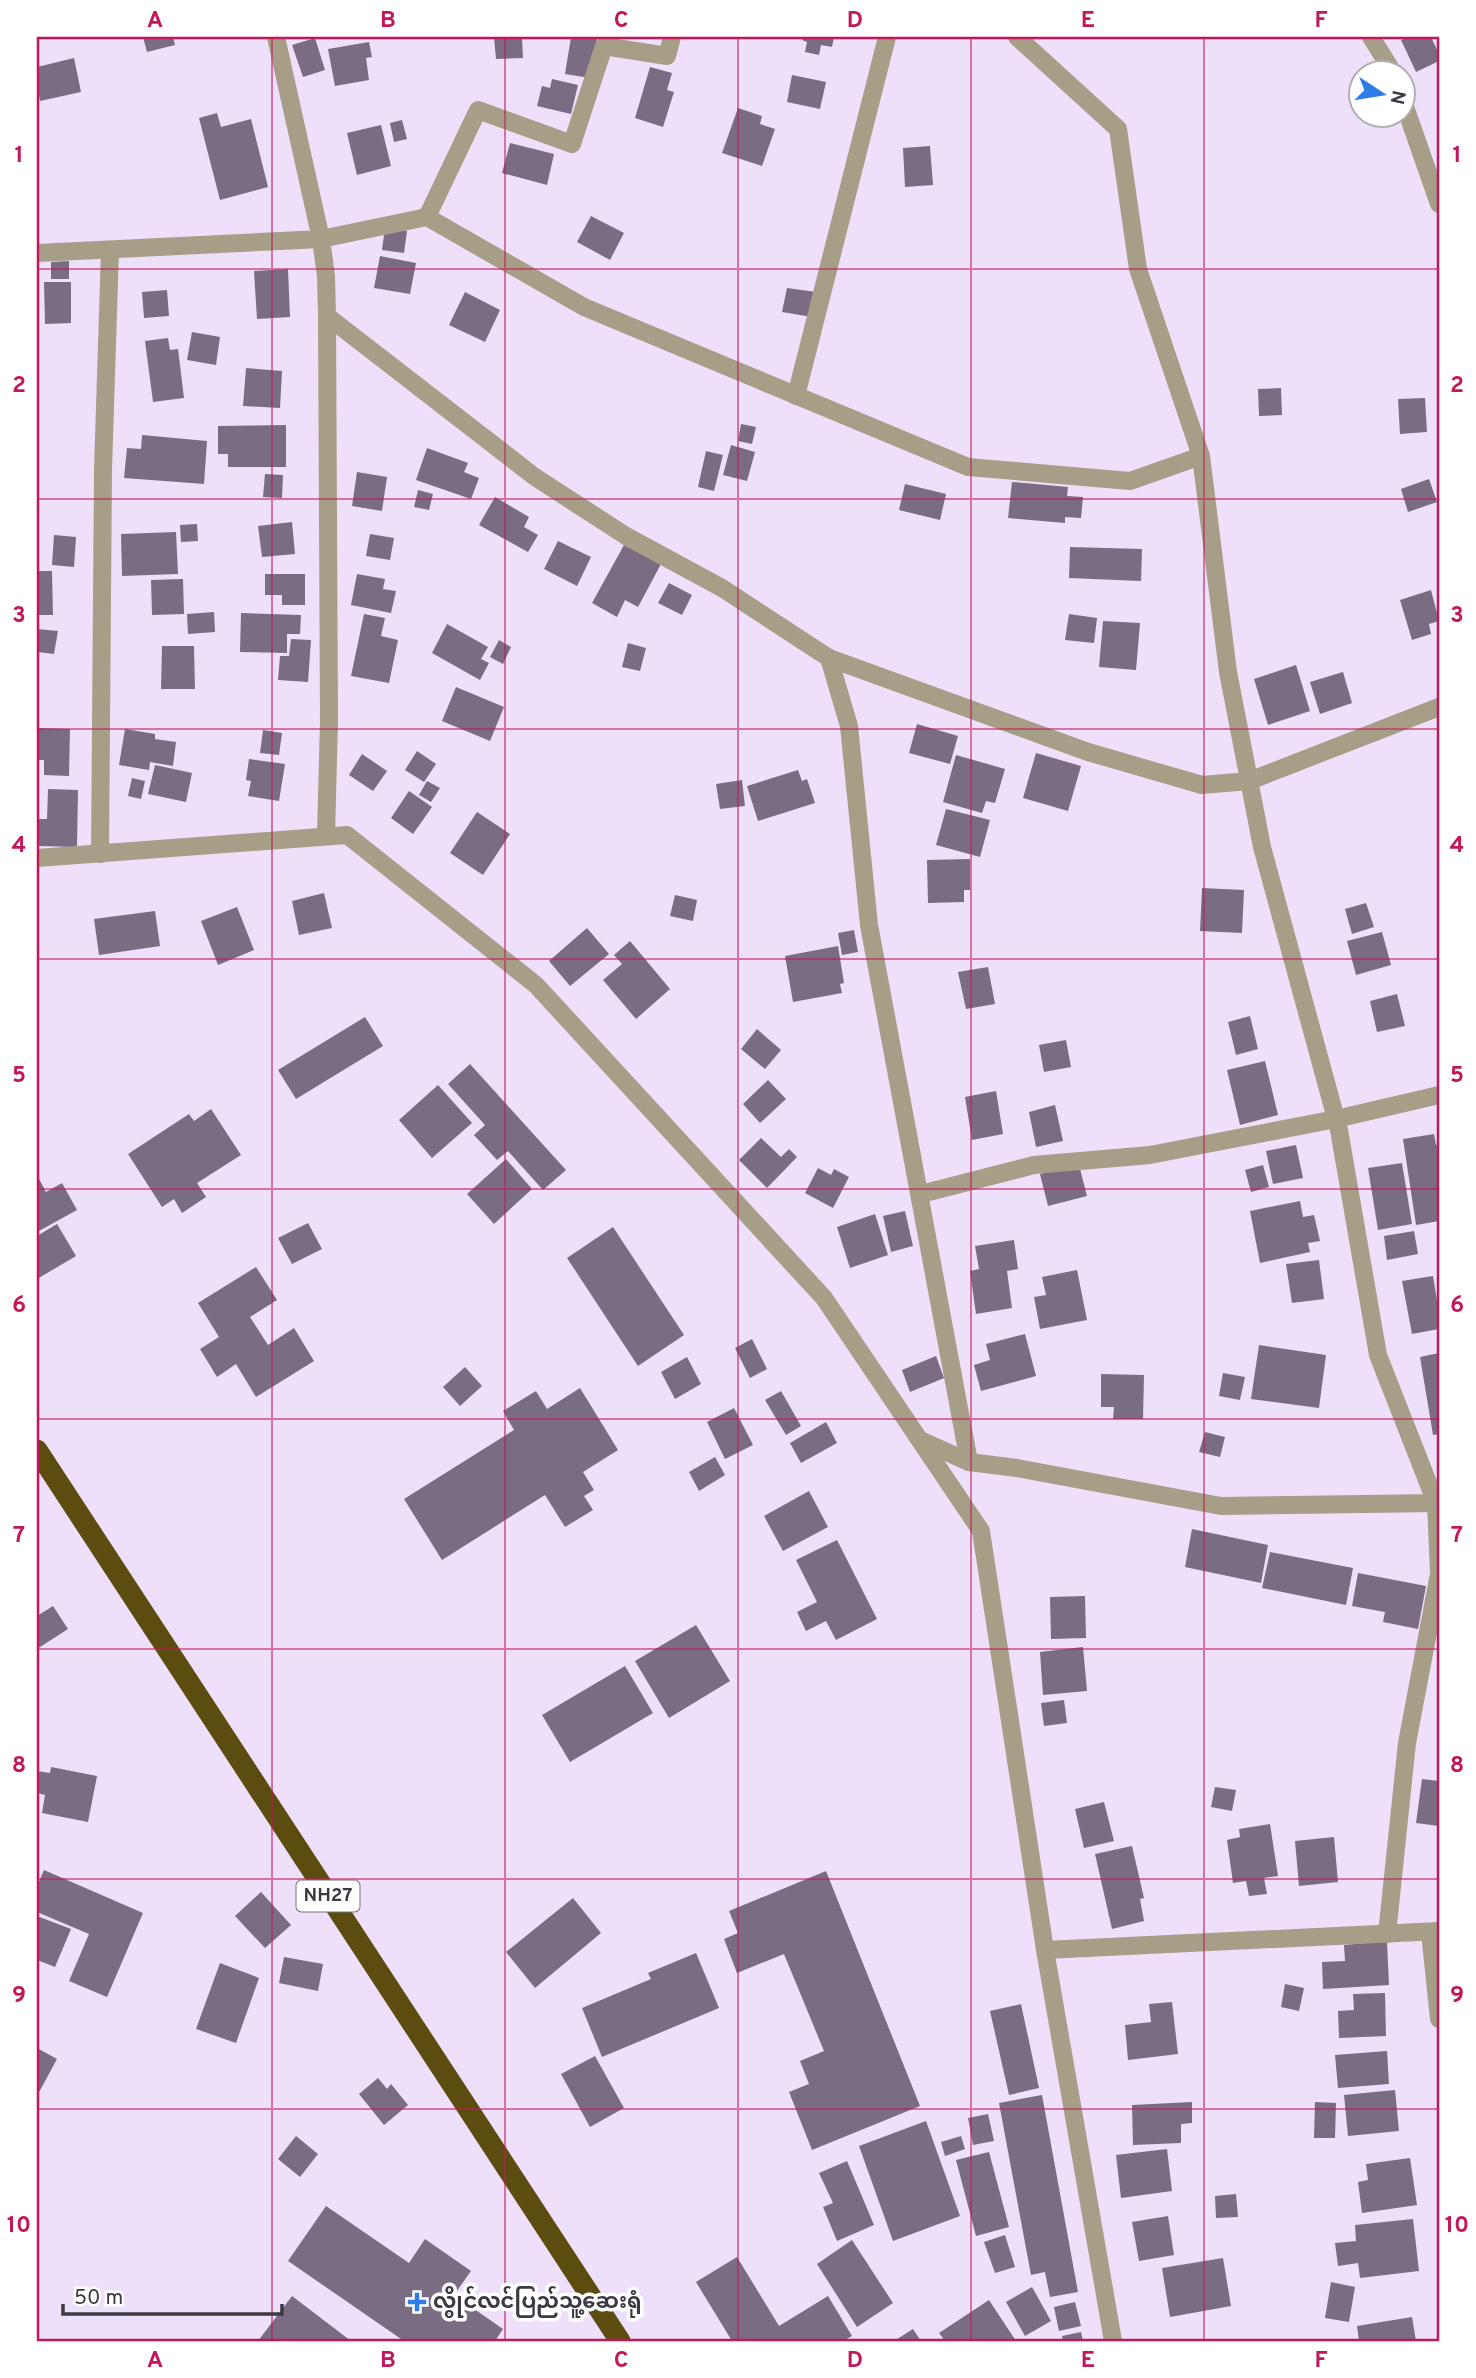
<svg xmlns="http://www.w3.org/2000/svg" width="1476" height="2378" viewBox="0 0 1476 2378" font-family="Overpass,'Noto Sans Myanmar',sans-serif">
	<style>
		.building { fill: #796c83 }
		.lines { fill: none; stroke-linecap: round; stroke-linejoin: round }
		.street { stroke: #a69e86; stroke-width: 18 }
		.highway { stroke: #5d4c10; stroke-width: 21 }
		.grid { fill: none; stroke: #c2185b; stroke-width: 2; stroke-opacity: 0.55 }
		.poi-dot { fill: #2c7de8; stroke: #fff; stroke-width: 2.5 }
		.labels { text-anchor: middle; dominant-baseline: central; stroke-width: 7; stroke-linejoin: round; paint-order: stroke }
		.shield { fill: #fff; stroke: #77747b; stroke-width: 2 }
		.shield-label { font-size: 19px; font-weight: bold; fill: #3d3842 }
		.poi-label { font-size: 21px; font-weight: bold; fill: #3d3842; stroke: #fff; text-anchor: start }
		.neatline { fill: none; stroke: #c2185b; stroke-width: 2.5 }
		.grid-label { font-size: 23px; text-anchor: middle; font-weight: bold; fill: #c2185b }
	</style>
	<rect width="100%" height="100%" fill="#eee0fa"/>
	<g class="building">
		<path d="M143 37H173L175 45 147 52Z"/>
		<path d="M494 37H522L523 58 496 59Z"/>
		<path d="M571 37 597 39 590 78 565 74Z"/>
		<path d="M803 37H834L832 47 821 45 819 55 805 52 807 42 802 40Z"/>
		<path d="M1408 37H1431L1439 54V61L1416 72 1401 40Z"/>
		<path d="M315 38 325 70 303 77 292 45Z"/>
		<path d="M369 42 372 57 366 58 369 80 335 86 328 49Z"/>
		<path d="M74 58 81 92 40 101 37 84V67Z"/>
		<path d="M650 67 672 73 667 90 674 92 663 127 635 118Z"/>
		<path d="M792 75 826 82 820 109 787 102Z"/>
		<path d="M552 79 578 85 571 114 537 106 542 86 550 88Z"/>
		<path d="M738 108 762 116 760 124 775 129 762 166 722 153Z"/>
		<path d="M217 113 221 127 251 119 268 187 220 200 199 118Z"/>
		<path d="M402 120 407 139 394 142 390 123Z"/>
		<path d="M381 125 391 166 357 175 347 133Z"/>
		<path d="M510 143 554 154 547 185 502 173Z"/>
		<path d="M930 146 933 185 905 187 903 148Z"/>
		<path d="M591 216 624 233 610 260 577 242Z"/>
		<path d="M385 228 407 231 404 253 382 250Z"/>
		<path d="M380 256 416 263 410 294 374 288Z"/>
		<path d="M69 261V279H51V262Z"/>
		<path d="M288 269 290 317 257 319 254 271Z"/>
		<path d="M44 282H71V323L45 324Z"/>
		<path d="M787 288 816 292 812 317 782 312Z"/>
		<path d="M167 290 169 316 144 318 142 292Z"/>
		<path d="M465 292 500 310 485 342 449 325Z"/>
		<path d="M192 332 220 337 216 365 187 360Z"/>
		<path d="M168 338 170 350 178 349 184 398 153 402 145 341Z"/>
		<path d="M246 368 282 371 280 408 243 406Z"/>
		<path d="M1281 388 1282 415 1259 416 1258 389Z"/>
		<path d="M1425 398 1427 432 1400 434 1398 399Z"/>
		<path d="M741 424 756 427 752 444 738 441Z"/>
		<path d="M286 425V467H228V454H218V426Z"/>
		<path d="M142 435 207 441 204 484 124 478 127 448 141 449Z"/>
		<path d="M731 445 755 452 747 481 723 475Z"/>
		<path d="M427 448 468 463 464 472 479 478 471 499 416 480Z"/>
		<path d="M706 451 723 455 714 491 698 487Z"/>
		<path d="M357 472 387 477 382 511 352 506Z"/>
		<path d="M265 474 283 475 282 498 263 497Z"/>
		<path d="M1429 479 1437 502 1408 512 1401 489Z"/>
		<path d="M1012 482 1068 487 1067 496 1083 497 1081 518 1065 517V523L1008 518Z"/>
		<path d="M905 484 946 494 940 520 899 510Z"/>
		<path d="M418 490 433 494 429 510 414 507Z"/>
		<path d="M495 497 529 517 524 527 538 535 528 552 479 525Z"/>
		<path d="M292 522 295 554 262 557 258 526Z"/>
		<path d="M197 524 198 541 181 542 180 525Z"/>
		<path d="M176 532 178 574 122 576 121 534Z"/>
		<path d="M370 534 394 538 390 560 366 556Z"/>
		<path d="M54 535 76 537 74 567 52 565Z"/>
		<path d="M558 541 591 557 577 586 544 569Z"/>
		<path d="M624 545 661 564 638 607 625 600 617 617 592 603Z"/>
		<path d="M1070 547 1142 549 1141 581 1069 578Z"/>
		<path d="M37 571H52L53 615H37Z"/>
		<path d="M265 574H305V605H282V595H265Z"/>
		<path d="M357 574 385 579 383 589 396 591 391 613 351 605Z"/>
		<path d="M183 579 184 614 152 615 151 580Z"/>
		<path d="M669 583 692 595 682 615 658 603Z"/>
		<path d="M1431 590 1439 621 1429 624 1431 634 1412 640 1400 600Z"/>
		<path d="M214 612 215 632 188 634 187 614Z"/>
		<path d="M241 613 301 615 300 634H287V653L240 652Z"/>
		<path d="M364 614 385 618 381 636 398 640 389 683 351 676Z"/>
		<path d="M1069 614 1097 618 1094 643 1065 640Z"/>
		<path d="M1103 621 1140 623 1136 670 1099 667Z"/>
		<path d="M447 624 488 647 481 659 489 663 480 680 432 653Z"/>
		<path d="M37 629 58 631 54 654 37 652Z"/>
		<path d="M291 639 311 640 308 682 278 680 280 656H289Z"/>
		<path d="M499 640 511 647 503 664 490 657Z"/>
		<path d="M628 643 646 648 640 671 622 667Z"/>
		<path d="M162 646H194L195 689H161Z"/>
		<path d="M1296 665 1310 711 1268 725 1254 679Z"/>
		<path d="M1343 672 1352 703 1320 714 1310 682Z"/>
		<path d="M456 687 504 707 490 741 442 721Z"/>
		<path d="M917 724 958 736 950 764 909 753Z"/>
		<path d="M37 728 70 729 69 776 44 775V760H37Z"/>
		<path d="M125 729 155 734V739L176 742 173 766 150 762 149 770 119 765Z"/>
		<path d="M263 730 282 733 279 755 260 753Z"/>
		<path d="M417 751 436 764 424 782 405 770Z"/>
		<path d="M1036 753 1081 766 1068 811 1023 798Z"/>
		<path d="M362 754 387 771 373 791 349 775Z"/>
		<path d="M956 755 1005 769 995 803 986 801 982 813 943 802Z"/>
		<path d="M249 759 285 764 279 801 248 796 251 781 246 780Z"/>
		<path d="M155 765 192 773 186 802 148 794Z"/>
		<path d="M798 770 802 781 807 779 815 803 758 821 747 786Z"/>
		<path d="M132 778 145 781 141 799 128 796Z"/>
		<path d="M742 780 745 806 720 809 716 784Z"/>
		<path d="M427 781 440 788 431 802 419 795Z"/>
		<path d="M48 789 78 790 77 847 37 846V819H47Z"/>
		<path d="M409 791 432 807 413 834 391 818Z"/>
		<path d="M946 809 990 820 980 857 936 845Z"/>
		<path d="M477 812 510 834 483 875 450 853Z"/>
		<path d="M970 859V890H964V902L928 903 927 860Z"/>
		<path d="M1202 888 1244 890 1242 933 1200 931Z"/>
		<path d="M324 893 332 928 299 935 292 901Z"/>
		<path d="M675 895 697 900 693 921 670 916Z"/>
		<path d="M1366 903 1374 927 1352 934 1345 909Z"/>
		<path d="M237 907 254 950 218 965 201 921Z"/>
		<path d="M155 911 160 946 99 955 94 919Z"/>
		<path d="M587 928 609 954 570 986 549 961Z"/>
		<path d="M854 930 858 952 842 955 838 933Z"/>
		<path d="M1382 932 1391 965 1356 975 1347 941Z"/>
		<path d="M630 941 670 989 636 1019 603 980 622 964 614 955Z"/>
		<path d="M838 946 844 983 840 984 842 993 793 1002 785 956Z"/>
		<path d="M988 967 995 1004 966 1009 958 972Z"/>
		<path d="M1397 994 1405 1026 1377 1032 1370 1001Z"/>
		<path d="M1250 1016 1258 1049 1236 1055 1228 1022Z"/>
		<path d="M365 1017 383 1046 296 1099 278 1070Z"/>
		<path d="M757 1029 781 1050 765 1069 741 1049Z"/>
		<path d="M1066 1040 1071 1067 1044 1072 1039 1045Z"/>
		<path d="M1265 1061 1278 1115 1240 1125 1227 1070Z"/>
		<path d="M470 1064 566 1170 543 1190 508 1151 497 1160 474 1135 485 1125 448 1084Z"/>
		<path d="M768 1080 786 1099 760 1123 743 1104Z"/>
		<path d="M438 1085 472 1123 432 1158 399 1120Z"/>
		<path d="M996 1091 1003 1134 972 1140 965 1097Z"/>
		<path d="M1055 1105 1063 1141 1036 1147 1029 1112Z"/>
		<path d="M211 1109 241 1155 197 1183 206 1197 182 1213 174 1199 162 1207 128 1154 189 1114 194 1121Z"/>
		<path d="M1434 1134 1436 1145H1439V1221L1416 1225 1403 1139Z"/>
		<path d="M761 1138 781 1157 789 1149 797 1157 767 1188 739 1160Z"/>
		<path d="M1296 1145 1303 1178 1273 1184 1266 1151Z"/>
		<path d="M506 1159 532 1189 494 1224 467 1194Z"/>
		<path d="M1402 1163 1412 1224 1378 1230 1368 1168Z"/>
		<path d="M1079 1165 1087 1196 1048 1206 1040 1174Z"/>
		<path d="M1263 1165 1269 1187 1251 1192 1245 1170Z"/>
		<path d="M818 1168 831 1175 834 1169 849 1177 833 1208 805 1193Z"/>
		<path d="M37 1175 46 1192 62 1183 77 1210 37 1232Z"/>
		<path d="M1300 1201 1303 1217 1314 1215 1320 1241 1308 1243 1310 1252 1260 1263 1250 1211Z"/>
		<path d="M905 1211 913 1246 891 1252 883 1216Z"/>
		<path d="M875 1214 888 1255 850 1268 837 1227Z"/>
		<path d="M308 1223 322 1249 292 1264 278 1238Z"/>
		<path d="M57 1224 76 1256 37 1279V1236Z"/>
		<path d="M613 1227 684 1335 638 1366 567 1258Z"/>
		<path d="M1414 1231 1418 1254 1387 1260 1384 1236Z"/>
		<path d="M1014 1240 1018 1269 1007 1271 1012 1308 976 1314 970 1271 979 1269 975 1246Z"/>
		<path d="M1319 1260 1324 1299 1292 1303 1286 1264Z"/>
		<path d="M256 1267 277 1300 250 1317 268 1345 294 1328 314 1361 256 1397 236 1364 217 1377 200 1349 219 1337 198 1303Z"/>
		<path d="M1077 1270 1087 1320 1040 1329 1034 1297 1046 1295 1042 1277Z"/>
		<path d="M1433 1276 1439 1313V1329L1412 1334 1402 1281Z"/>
		<path d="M1025 1334 1036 1376 981 1391 974 1365 990 1360 986 1344Z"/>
		<path d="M752 1339 767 1369 750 1378 735 1348Z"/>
		<path d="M1259 1345 1326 1355 1319 1408 1251 1399Z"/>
		<path d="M1439 1353V1434L1433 1435 1420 1357Z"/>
		<path d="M936 1356 944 1378 910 1392 902 1370Z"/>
		<path d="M687 1357 701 1384 675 1399 661 1372Z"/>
		<path d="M465 1367 482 1386 460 1406 443 1387Z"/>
		<path d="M1223 1373 1245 1377 1240 1400 1219 1396Z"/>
		<path d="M1101 1374 1144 1375 1143 1419H1113L1114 1407H1101Z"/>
		<path d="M580 1388 618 1450 583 1472 594 1490 584 1496 593 1510 565 1527 545 1495 442 1560 404 1499 514 1430 503 1411 536 1391 547 1409Z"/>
		<path d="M781 1391 801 1426 786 1435 765 1400Z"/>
		<path d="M734 1408 753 1445 725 1459 707 1422Z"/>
		<path d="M826 1422 837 1443 801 1463 790 1443Z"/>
		<path d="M1205 1432 1225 1437 1220 1457 1199 1452Z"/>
		<path d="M715 1457 725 1475 699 1491 689 1472Z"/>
		<path d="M809 1491 828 1527 783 1551 764 1516Z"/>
		<path d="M1192 1529 1268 1545 1261 1583 1185 1567Z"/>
		<path d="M837 1540 877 1619 836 1640 826 1621 806 1631 797 1612 817 1602 796 1560Z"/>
		<path d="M1270 1552 1353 1568 1346 1605 1262 1588Z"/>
		<path d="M1358 1573 1426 1586 1418 1629 1383 1622 1385 1612 1352 1606Z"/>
		<path d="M1085 1596 1086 1638 1051 1639 1050 1597Z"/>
		<path d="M53 1606 68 1629 37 1649V1616Z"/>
		<path d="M696 1625 730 1681 669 1718 635 1661Z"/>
		<path d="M1083 1647 1087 1691 1043 1695 1040 1652Z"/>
		<path d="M625 1666 653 1713 570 1762 542 1715Z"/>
		<path d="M1064 1700 1067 1723 1044 1726 1041 1703Z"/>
		<path d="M51 1767 97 1776 88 1822 42 1813 45 1795 37 1793V1771L50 1773Z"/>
		<path d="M1422 1779 1439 1781V1826L1416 1823Z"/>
		<path d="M1215 1787 1236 1790 1232 1811 1211 1807Z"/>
		<path d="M1104 1802 1114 1841 1084 1848 1075 1809Z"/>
		<path d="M1270 1824 1278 1876 1264 1878 1267 1894 1249 1896 1246 1881 1233 1883 1227 1840 1240 1837 1239 1829Z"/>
		<path d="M1334 1837 1338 1882 1299 1886 1295 1841Z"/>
		<path d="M1132 1846 1144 1898 1140 1899 1144 1921 1112 1929 1095 1854Z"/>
		<path d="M44 1870 143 1913 107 1997 69 1981 89 1934 37 1912V1886Z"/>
		<path d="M826 1871 920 2106 812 2150 789 2092 809 2084 800 2061 824 2051 784 1954 737 1973 724 1939 738 1933 729 1911Z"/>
		<path d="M261 1892 291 1925 265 1948 235 1916Z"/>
		<path d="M573 1898 601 1933 535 1988 506 1952Z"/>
		<path d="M37 1916 71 1929 55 1967 37 1960Z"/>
		<path d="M1387 1941 1389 1985 1323 1989 1322 1962 1345 1961 1344 1945Z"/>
		<path d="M696 1953 719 2008 602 2057 582 2008 651 1979 648 1973Z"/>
		<path d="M284 1957 323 1964 318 1991 279 1983Z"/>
		<path d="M220 1963 259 1978 236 2043 196 2029Z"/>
		<path d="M1285 1984 1304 1988 1299 2011 1281 2007Z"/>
		<path d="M1385 1993 1386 2036 1339 2038 1338 2011 1354 2010 1353 1994Z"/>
		<path d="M1172 2002 1178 2054 1128 2060 1125 2025 1151 2022 1149 2004Z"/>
		<path d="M1021 2004 1039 2088 1009 2095 990 2011Z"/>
		<path d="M37 2048 57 2059 37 2096Z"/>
		<path d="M1387 2051 1389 2084 1338 2088 1335 2055Z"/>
		<path d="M595 2056 624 2108 590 2127 561 2074Z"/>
		<path d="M378 2078 387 2089 391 2084 408 2105 384 2125 359 2094Z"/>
		<path d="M1395 2090 1399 2131 1348 2136 1344 2095Z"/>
		<path d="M1042 2095 1078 2292 1050 2297 1045 2272 1031 2275 999 2103Z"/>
		<path d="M1192 2102V2123L1181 2124V2143L1133 2145 1132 2105Z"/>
		<path d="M1315 2102 1336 2103 1335 2138H1314Z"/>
		<path d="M988 2114 994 2141 973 2145 968 2118Z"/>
		<path d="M926 2121 960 2216 893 2241 859 2146Z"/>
		<path d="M296 2136 318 2154 300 2177 278 2159Z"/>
		<path d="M961 2136 965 2149 945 2156 941 2142Z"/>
		<path d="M1167 2149 1172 2191 1121 2198 1116 2155Z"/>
		<path d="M989 2152 1009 2227 976 2236 956 2160Z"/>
		<path d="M1410 2158 1417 2205 1362 2213 1358 2182 1368 2180 1366 2164Z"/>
		<path d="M847 2161 874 2225 837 2241 823 2207 833 2203 819 2173Z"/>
		<path d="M1236 2194 1238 2217 1216 2218 1215 2196Z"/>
		<path d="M326 2206 409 2263 425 2239 471 2271 454 2295 503 2329 495 2341H404L288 2261Z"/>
		<path d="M1168 2216 1174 2255 1139 2261 1132 2222Z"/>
		<path d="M1413 2219 1419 2271 1360 2278 1358 2263 1338 2266 1335 2243 1356 2241 1355 2225Z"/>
		<path d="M1005 2235 1015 2267 995 2273 984 2242Z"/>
		<path d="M852 2240 893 2303 857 2327 817 2264Z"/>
		<path d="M737 2257 779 2326 828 2296 852 2336 843 2341H732L696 2282Z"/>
		<path d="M1223 2258 1231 2306 1170 2317 1162 2268Z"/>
		<path d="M1331 2282 1355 2287 1349 2322 1325 2318Z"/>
		<path d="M1032 2287 1051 2321 1025 2336 1006 2302Z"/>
		<path d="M292 2296 351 2341H258Z"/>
		<path d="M989 2300 1016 2341H945L939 2333Z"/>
		<path d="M1075 2302 1081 2326 1059 2331 1054 2307Z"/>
		<path d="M1412 2317 1416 2341H1359L1357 2326Z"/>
		<path d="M913 2329 921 2341H894Z"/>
		<path d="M1081 2332 1083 2341H1063L1062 2336Z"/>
	</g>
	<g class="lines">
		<g class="street">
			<path d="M1017 37 1118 129 1138 269 1201 456 1228 672 1262 847 1339 1130 1378 1355 1436 1503 1439 1574 1407 1743 1387 1934"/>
			<path d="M1371 37 1394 74"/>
			<path d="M1402 98 1439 204"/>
			<path d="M427 217 478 110 572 144 604 46 667 56 672 37"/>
			<path d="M37 253 321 239 276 37"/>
			<path d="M327 316 535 477 626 536 722 588 829 658 849 726 869 925 969 1462"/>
			<path d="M796 396 887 37"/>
			<path d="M829 658 1088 752 1202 785 1249 781 1439 707"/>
			<path d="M326 836 329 721 327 316 326 276 321 239 427 217 584 307 968 467 1130 481 1201 456"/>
			<path d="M100 854 103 470 110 250"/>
			<path d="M37 858 347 835 536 985 824 1298 981 1531 1045 1950 1113 2341"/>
			<path d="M921 1194 1034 1165 1150 1155 1336 1119 1439 1095"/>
			<path d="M920 1440 969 1462 1017 1468 1221 1506 1439 1503"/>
			<path d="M1430 1932 1439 2019"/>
			<path d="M1045 1950 1439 1931"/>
		</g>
		<path class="highway" d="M37 1450 620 2341"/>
	</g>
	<path class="grid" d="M272 37V2341M505 37V2341M738 37V2341M971 37V2341M1204 37V2341M37 269H1439M37 499H1439M37 729H1439M37 959H1439M37 1189H1439M37 1419H1439M37 1649H1439M37 1879H1439M37 2109H1439"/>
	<path class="poi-dot" d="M413.5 2291.5h7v7h7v7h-7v7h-7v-7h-7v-7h7z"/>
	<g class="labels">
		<rect class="shield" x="296.5" y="1880.5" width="63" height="31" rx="5"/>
		<g class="shield-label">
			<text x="328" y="1896">NH27</text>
		</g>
		<g class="poi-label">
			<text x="433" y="2302">လွိုင်လင်ပြည်သူ့ဆေးရုံ</text>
		</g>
	</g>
	<rect width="1476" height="2378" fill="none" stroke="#ffffff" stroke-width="77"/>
	<g transform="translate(1382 94) rotate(102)"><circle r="33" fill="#ffffff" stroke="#b1afb3" stroke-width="2"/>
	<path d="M0-5L12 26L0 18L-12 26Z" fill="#2c7de8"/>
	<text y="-10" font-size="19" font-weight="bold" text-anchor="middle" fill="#3d3842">N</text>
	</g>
	<path d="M63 2304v10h219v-10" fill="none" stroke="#3d3842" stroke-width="3.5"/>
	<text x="74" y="2304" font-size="21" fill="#3d3842" stroke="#ffffff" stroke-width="5" paint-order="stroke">50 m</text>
	<rect x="38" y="38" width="1400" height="2302" class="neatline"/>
	<g class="grid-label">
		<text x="155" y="27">A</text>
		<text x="388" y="27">B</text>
		<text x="621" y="27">C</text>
		<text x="855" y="27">D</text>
		<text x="1088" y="27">E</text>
		<text x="1321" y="27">F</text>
		<text x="19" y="162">1</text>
		<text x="1457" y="162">1</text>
		<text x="19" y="392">2</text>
		<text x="1457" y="392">2</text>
		<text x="19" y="622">3</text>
		<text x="1457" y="622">3</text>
		<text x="19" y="852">4</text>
		<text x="1457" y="852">4</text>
		<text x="19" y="1082">5</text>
		<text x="1457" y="1082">5</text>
		<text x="19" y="1312">6</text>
		<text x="1457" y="1312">6</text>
		<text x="19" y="1542">7</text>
		<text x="1457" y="1542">7</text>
		<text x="19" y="1772">8</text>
		<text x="1457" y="1772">8</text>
		<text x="19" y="2002">9</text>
		<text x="1457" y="2002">9</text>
		<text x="19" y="2232">10</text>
		<text x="1457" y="2232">10</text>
		<text x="155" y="2367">A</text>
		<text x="388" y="2367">B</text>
		<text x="621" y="2367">C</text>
		<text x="855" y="2367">D</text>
		<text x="1088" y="2367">E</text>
		<text x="1321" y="2367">F</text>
	</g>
</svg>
